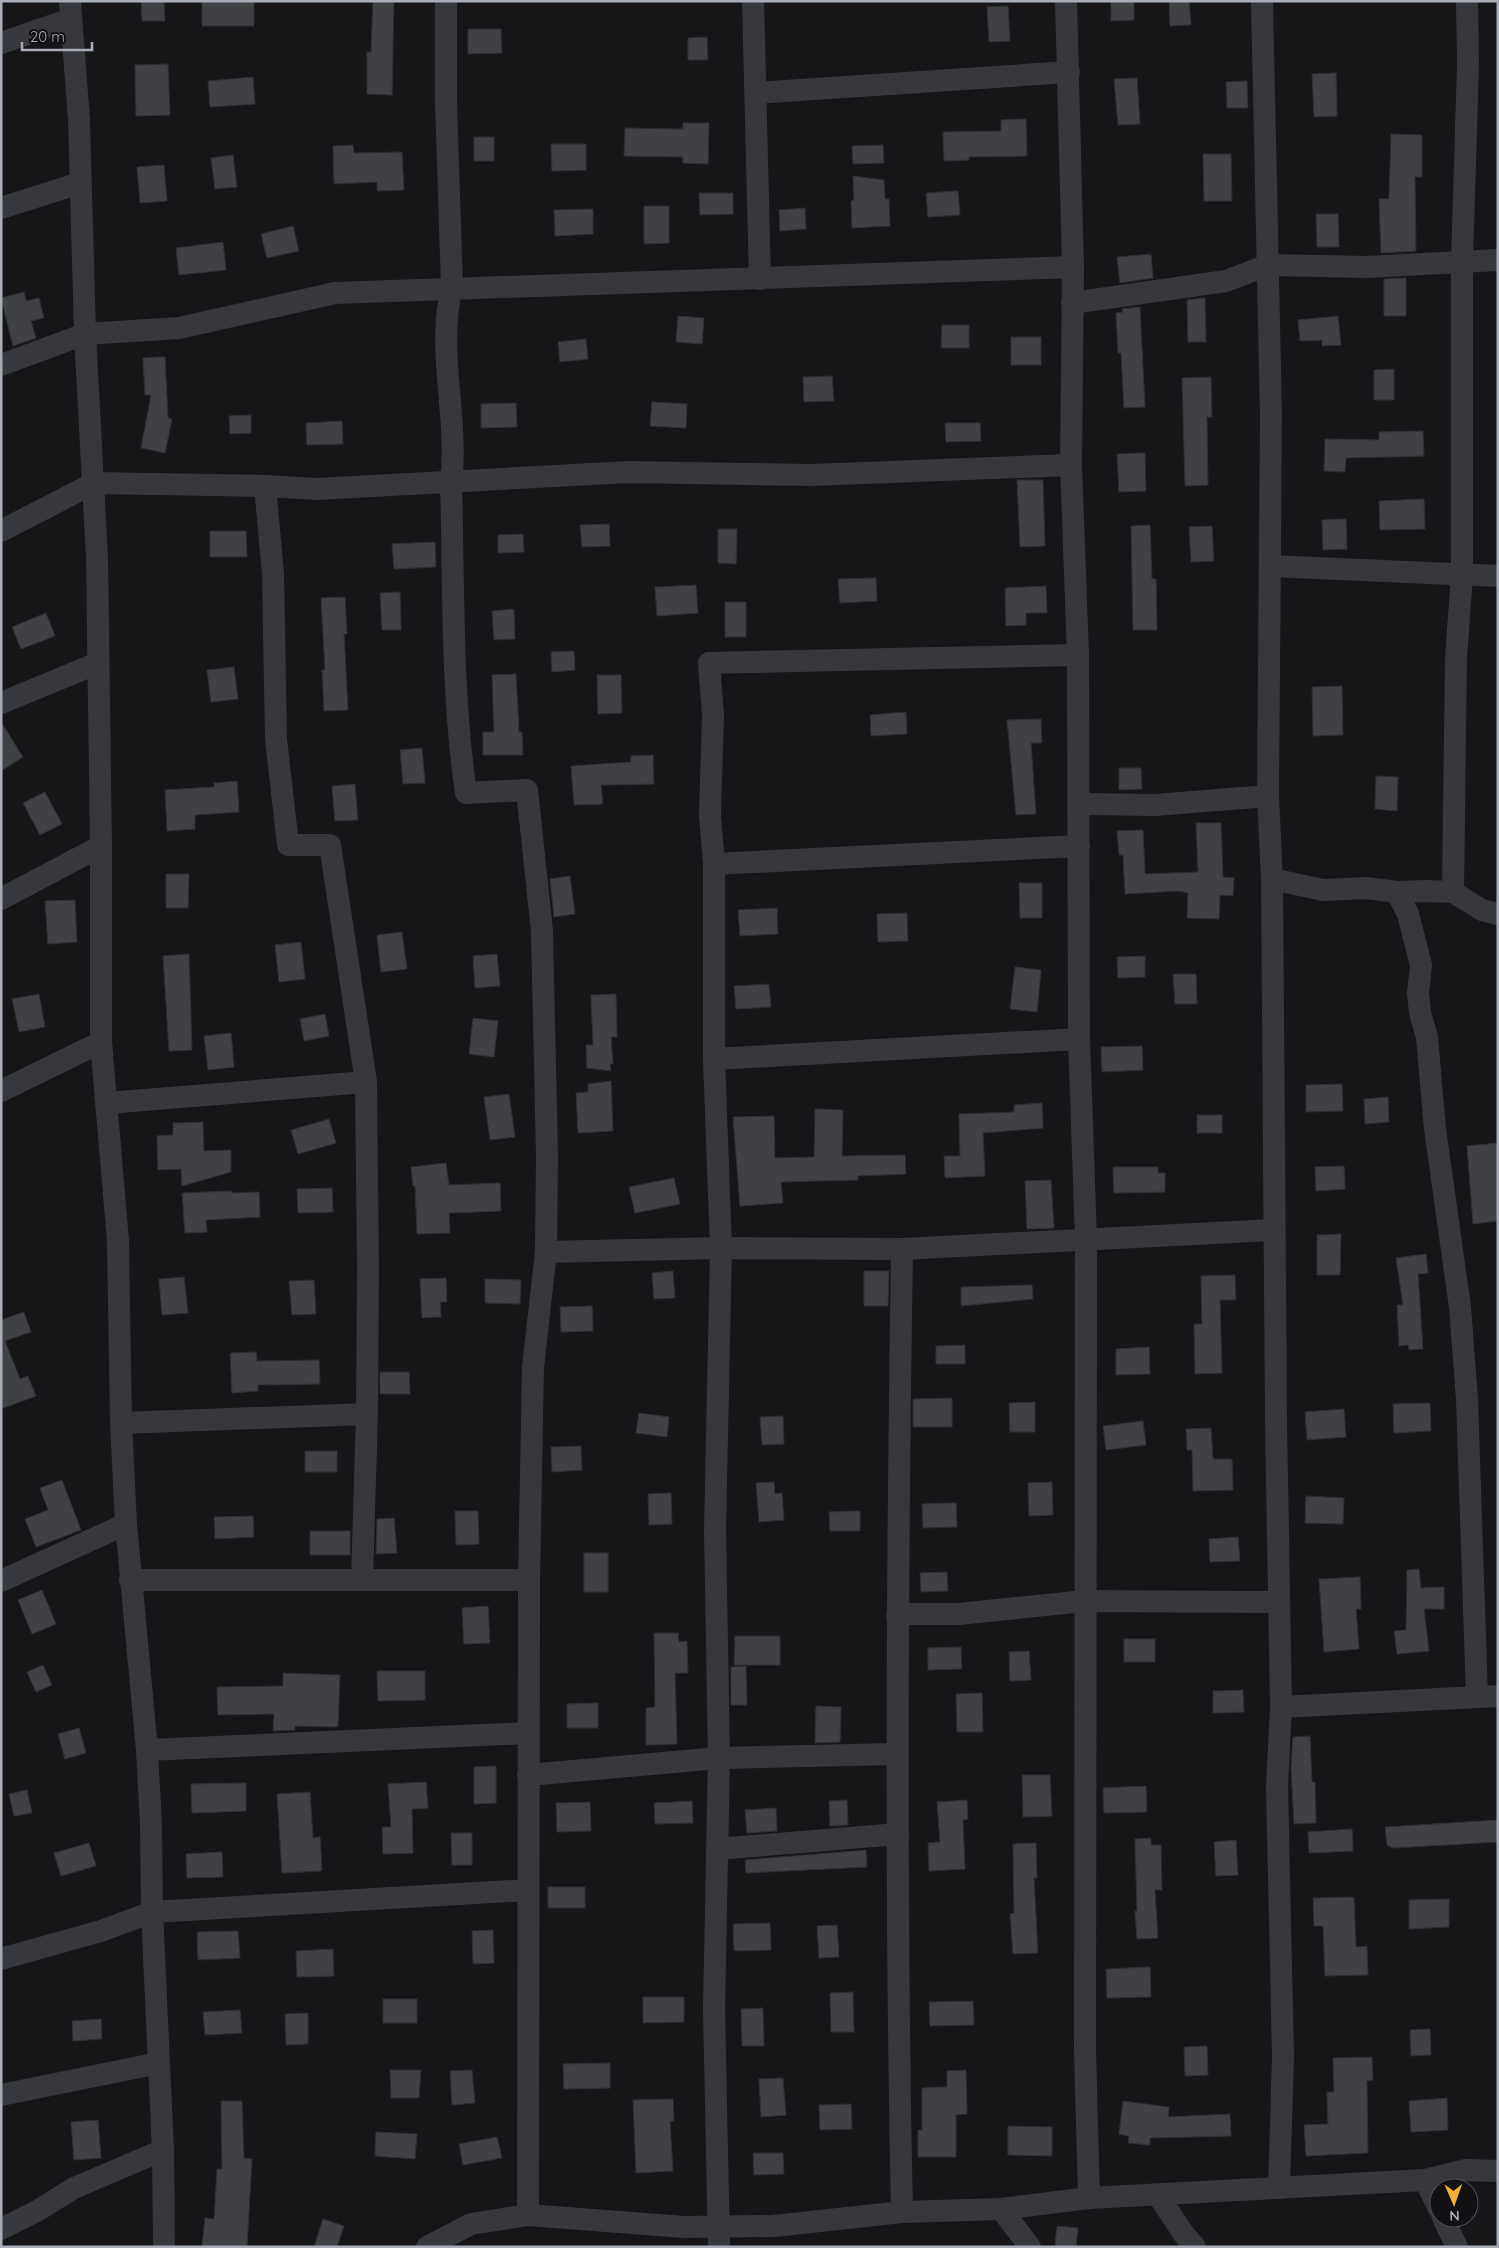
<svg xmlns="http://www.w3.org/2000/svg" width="1499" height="2248" viewBox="0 0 1499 2248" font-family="Quicksand,sans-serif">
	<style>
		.building { fill: #404145; stroke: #303034 }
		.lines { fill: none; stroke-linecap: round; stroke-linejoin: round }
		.minor { stroke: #37383d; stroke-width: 22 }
	</style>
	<rect width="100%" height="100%" fill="#161618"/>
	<g class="building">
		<path d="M141 1H164L165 21H142Z"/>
		<path d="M373 1H394L392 95 367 94V52H371Z"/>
		<path d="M1111 1H1134V20L1111 21Z"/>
		<path d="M1169 1H1189L1191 25 1170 26Z"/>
		<rect x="202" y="2" width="52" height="24"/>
		<path d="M1008 6 1010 41 989 42 987 7Z"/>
		<path d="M468 29H501L502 53 468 54Z"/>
		<path d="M707 37 708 60H688V38Z"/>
		<path d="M168 64 170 115 136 116 135 65Z"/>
		<path d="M1336 73 1337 116 1314 117 1312 74Z"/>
		<path d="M253 77 255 104 210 107 208 81Z"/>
		<path d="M1137 78 1140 124 1118 125 1114 79Z"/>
		<path d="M1247 81 1248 108H1227L1226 82Z"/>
		<path d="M1026 119 1027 156 969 157V160L944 161 943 132 1001 131V120Z"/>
		<path d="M683 123H709L708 164 683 163V157L624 156 625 128 683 129Z"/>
		<path d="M1391 134 1422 135V177H1415L1416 251 1381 253 1379 199H1389Z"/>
		<rect x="474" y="137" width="20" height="24"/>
		<path d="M551 144H586V170L552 171Z"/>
		<path d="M353 145 354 153 402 152 404 190 377 191V182L334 184 333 146Z"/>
		<path d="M883 145 884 163 853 164 852 146Z"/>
		<path d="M1203 154H1231L1232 201H1204Z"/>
		<path d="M233 155 237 187 215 189 211 158Z"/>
		<path d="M164 165 167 201 140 203 137 167Z"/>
		<path d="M853 176 884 180 885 199H889L890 226 852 228 851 201 854 200Z"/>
		<path d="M958 191 960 215 928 217 926 193Z"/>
		<path d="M699 193H733V214L700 215Z"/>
		<path d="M644 206H669V243L644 244Z"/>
		<path d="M805 208 806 229 780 231 779 210Z"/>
		<path d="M593 209V234L555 236 554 210Z"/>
		<path d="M1316 214H1338L1339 247H1317Z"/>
		<path d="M293 226 299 251 267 258 261 234Z"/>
		<path d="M223 242 226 270 179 275 176 248Z"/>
		<path d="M1151 254 1153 278 1120 283 1117 257Z"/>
		<path d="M1406 278V316H1384V279Z"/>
		<path d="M24 292 26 301 39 298 44 318 31 321 36 338 13 346 1 298Z"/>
		<path d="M1205 298 1206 342H1188L1187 300Z"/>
		<path d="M1140 307 1145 407 1124 408 1121 353H1118L1116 313 1123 312 1122 309Z"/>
		<path d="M678 316 704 318 702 344 676 342Z"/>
		<path d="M1338 316 1341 345 1322 346V340L1300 341 1298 320Z"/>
		<path d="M942 325H969V348H941Z"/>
		<rect x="1011" y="337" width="30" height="28"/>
		<path d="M586 339 588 359 560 362 558 342Z"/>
		<path d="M158 357H165L168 418 172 419 165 453 141 448 151 395H145L143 358Z"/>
		<path d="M1394 369V400H1374V370Z"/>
		<path d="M832 376 834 401 804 402 803 377Z"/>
		<path d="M1211 377 1212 417H1207L1208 485 1185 486 1182 378Z"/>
		<path d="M652 402 687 404 686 428 650 426Z"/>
		<path d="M516 403 517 427 481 428V404Z"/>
		<path d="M251 415V433L230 434 229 416Z"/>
		<path d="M342 421 343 444 307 445 306 423Z"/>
		<path d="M945 423H980L981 441 946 442Z"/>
		<path d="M1423 431 1424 456 1346 458 1345 472 1324 471 1325 439 1379 440V432Z"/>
		<path d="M1145 453 1146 491 1119 492 1117 454Z"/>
		<path d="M1017 480H1043L1045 546 1020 547Z"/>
		<path d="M1424 499 1425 529 1380 530 1379 501Z"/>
		<path d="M1346 519 1347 549 1323 550 1322 520Z"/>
		<path d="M609 524 610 546 582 547 580 525Z"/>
		<path d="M1150 525 1152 579H1156L1157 630H1133L1131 526Z"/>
		<path d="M1212 526 1214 561 1191 562 1189 527Z"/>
		<path d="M718 529H737L736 564 718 563Z"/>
		<path d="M210 531H246L247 557H210Z"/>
		<path d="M523 534 524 552 498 553V535Z"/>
		<path d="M435 542 436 567 394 569 392 544Z"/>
		<path d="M876 578 877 601 840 603 838 579Z"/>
		<path d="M696 585 698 613 657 616 655 587Z"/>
		<path d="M1046 586 1047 613H1026V625L1006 626 1005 588Z"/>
		<path d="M400 592 401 630H382L380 593Z"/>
		<path d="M345 597 347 634H344L348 710 324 711 322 670H325L321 598Z"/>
		<rect x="725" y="602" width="21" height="35"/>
		<path d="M514 609 515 639 494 640 492 611Z"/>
		<path d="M46 613 55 636 21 649 12 627Z"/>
		<path d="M574 651 575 670 552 672 551 652Z"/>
		<path d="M234 667 238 699 211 702 207 670Z"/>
		<path d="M516 674 519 732H522L523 755H483V732H494L492 675Z"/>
		<path d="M597 675H621L622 713 598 714Z"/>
		<path d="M1342 686 1343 735 1313 736 1312 687Z"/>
		<path d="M906 712 907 734 871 736 870 715Z"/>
		<path d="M1041 719 1042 743H1031L1036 814 1016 815 1007 720Z"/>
		<path d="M1 722 23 757 1 771Z"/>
		<path d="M422 748 425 783 403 784 400 750Z"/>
		<path d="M653 755 654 784 601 785 603 804 574 805 571 766 631 762V756Z"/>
		<path d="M1119 768H1141L1142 789 1119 790Z"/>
		<path d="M1376 776 1398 777 1397 811 1375 809Z"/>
		<path d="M237 781 239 812 195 815V829L167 831 165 790 214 787V783Z"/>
		<path d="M355 784 358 820 335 821 332 786Z"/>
		<path d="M45 792 62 824 40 835 23 803Z"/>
		<path d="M1196 823H1221L1223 877 1234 878 1233 896 1220 895 1219 919 1187 918 1188 893 1178 891 1125 894 1123 855H1119L1117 831 1143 830 1145 874 1198 872Z"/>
		<path d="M166 874H189L188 908H166Z"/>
		<path d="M570 876 575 914 554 917 550 879Z"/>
		<path d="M1019 883H1042V918H1020Z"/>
		<path d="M75 900 77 942 48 944 45 901Z"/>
		<path d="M777 908 778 934 740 936 738 910Z"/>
		<path d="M907 913 908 941 878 942 877 914Z"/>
		<path d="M402 932 407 969 381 972 377 935Z"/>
		<path d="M301 942 305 979 279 982 275 945Z"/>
		<path d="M189 954 192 1050 169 1051 163 956Z"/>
		<path d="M497 954 500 986 475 988 473 956Z"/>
		<path d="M1145 956V977L1118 978 1117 957Z"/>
		<path d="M1015 967 1041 970 1037 1012 1010 1009Z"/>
		<path d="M1173 974H1196L1197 1004H1175Z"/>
		<path d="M769 984 771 1007 736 1009 734 986Z"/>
		<path d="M39 994 45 1027 19 1032 12 999Z"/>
		<path d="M616 994 617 1037H611L613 1064H610L611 1071 587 1068 586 1045H593L591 995Z"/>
		<path d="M325 1014 329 1036 304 1041 300 1019Z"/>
		<path d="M473 1018 498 1021 494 1057 469 1054Z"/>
		<path d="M231 1033 234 1067 208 1070 204 1036Z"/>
		<path d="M1142 1046 1143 1070 1102 1072 1101 1047Z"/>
		<path d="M611 1081 613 1131 578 1133 576 1093 588 1092V1084Z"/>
		<path d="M1342 1084 1343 1111 1306 1112V1085Z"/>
		<path d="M509 1094 515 1137 490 1140 484 1097Z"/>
		<path d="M1388 1097 1389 1122 1365 1124 1364 1099Z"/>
		<path d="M1042 1103 1043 1128 983 1133 985 1176 945 1178 944 1156H960L959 1114 1014 1112V1105Z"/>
		<path d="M815 1109 843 1110 842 1156 905 1155 906 1174 858 1176V1180L781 1182 783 1203 740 1206 733 1117 774 1116 775 1158 814 1157Z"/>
		<rect x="1197" y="1115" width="25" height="18"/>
		<path d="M329 1119 336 1143 298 1154 291 1130Z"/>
		<path d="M203 1122 204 1151 231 1150V1172L182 1186 181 1169 158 1170 157 1136 173 1135V1123Z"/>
		<path d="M1498 1143V1221L1473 1224 1467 1146Z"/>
		<path d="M446 1163 449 1185 500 1183 501 1211 449 1213 450 1233 417 1234 415 1186H413L411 1167Z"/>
		<path d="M1344 1166 1345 1189 1316 1191 1315 1167Z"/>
		<path d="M1113 1167H1158V1173H1165V1192L1114 1193Z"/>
		<path d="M674 1178 680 1204 635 1213 629 1187Z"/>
		<path d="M1051 1180 1054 1228 1027 1229 1025 1181Z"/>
		<path d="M332 1188 333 1212 298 1213 297 1189Z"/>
		<path d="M232 1191V1193L259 1192 260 1217 206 1220 207 1232 185 1233 182 1193Z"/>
		<path d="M1341 1234 1340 1275H1317V1235Z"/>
		<path d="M1426 1254 1428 1273 1418 1274 1423 1349 1409 1350 1408 1345 1399 1346 1397 1305H1403L1396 1258Z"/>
		<path d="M673 1271 675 1298 654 1299 652 1273Z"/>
		<path d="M864 1271H889L888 1306H864Z"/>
		<path d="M1235 1275 1236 1300H1220L1222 1373 1195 1374 1194 1324H1202L1201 1276Z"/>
		<path d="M184 1277 188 1313 162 1315 159 1279Z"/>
		<path d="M446 1278 447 1302H440L441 1317 422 1318 420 1279Z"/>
		<path d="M485 1279 521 1280 520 1304 485 1303Z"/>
		<path d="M314 1280 316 1314 292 1315 289 1281Z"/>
		<path d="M1032 1285 1033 1299 961 1306V1287Z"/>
		<path d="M592 1306 593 1331 561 1332 560 1307Z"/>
		<path d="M24 1312 31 1332 5 1341 20 1379 28 1376 36 1396 1 1409V1320Z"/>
		<path d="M965 1345V1364H936V1346Z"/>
		<path d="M1149 1347 1150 1374 1116 1375V1349Z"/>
		<path d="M256 1352 257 1361 319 1360 320 1384 258 1385V1391L232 1393 230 1353Z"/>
		<path d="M380 1372H409L410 1394H380Z"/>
		<path d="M952 1398V1427H913V1399Z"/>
		<path d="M1035 1402V1432H1010L1009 1403Z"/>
		<path d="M1430 1403 1431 1431 1394 1433 1393 1404Z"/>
		<path d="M1344 1409 1346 1437 1307 1440 1305 1412Z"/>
		<path d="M639 1413 669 1417 667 1437 636 1433Z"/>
		<path d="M783 1416 784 1444 762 1445 760 1417Z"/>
		<path d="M1143 1421 1146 1445 1106 1450 1103 1426Z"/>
		<path d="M1211 1428 1213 1459H1232L1233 1490 1193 1491 1192 1450H1187L1186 1429Z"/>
		<path d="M581 1446 582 1470 552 1472 551 1447Z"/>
		<rect x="305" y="1451" width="32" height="21"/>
		<path d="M62 1480 81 1530 36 1547 25 1519 48 1510 40 1488Z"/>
		<path d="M774 1482 775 1494 782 1493 784 1520 759 1522 756 1483Z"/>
		<path d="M1052 1482 1053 1515 1029 1516 1028 1483Z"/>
		<path d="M671 1493 672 1524 649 1525 648 1494Z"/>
		<path d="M1306 1496 1344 1498 1343 1524 1305 1523Z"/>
		<path d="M956 1503 957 1527 923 1528 922 1504Z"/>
		<path d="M455 1511H478L479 1544 456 1545Z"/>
		<path d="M860 1511V1531H830L829 1512Z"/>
		<path d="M253 1516 254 1537 215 1539 214 1517Z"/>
		<path d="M394 1518 397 1553 376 1554 377 1519Z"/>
		<rect x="310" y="1531" width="40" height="24"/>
		<path d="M1238 1537 1240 1561 1210 1562 1209 1539Z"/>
		<rect x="584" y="1553" width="24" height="39"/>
		<path d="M1419 1569 1421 1588 1444 1587V1609H1424L1429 1651 1397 1654 1394 1631 1406 1630 1407 1570Z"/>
		<path d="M947 1572 948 1591 921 1592 920 1573Z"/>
		<path d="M1360 1577 1361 1609H1356L1359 1649 1324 1652 1319 1579Z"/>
		<path d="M42 1590 56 1624 32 1634 18 1600Z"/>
		<path d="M488 1606 490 1643 464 1644 462 1608Z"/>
		<path d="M654 1633H678L679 1642 687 1641 688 1673H675L677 1744 646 1745V1708L655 1707Z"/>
		<path d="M735 1636H780V1665H734Z"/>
		<rect x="1124" y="1639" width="31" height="23"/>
		<path d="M961 1647 962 1669 928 1670V1648Z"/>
		<path d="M1029 1651 1031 1680 1010 1681 1009 1652Z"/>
		<path d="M43 1665 52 1685 36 1692 27 1672Z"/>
		<path d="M746 1666 747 1705H731V1667Z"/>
		<path d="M377 1671H425V1700L378 1701Z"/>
		<path d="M283 1673 340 1675 338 1727 295 1726V1730L273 1731 274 1714 218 1715 217 1687 283 1686Z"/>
		<path d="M1243 1690 1244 1712 1213 1713V1691Z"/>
		<path d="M982 1693 983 1732H957L956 1694Z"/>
		<path d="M598 1703V1728H567V1704Z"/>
		<path d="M816 1706 841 1707 840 1742 815 1743Z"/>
		<path d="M79 1728 86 1753 65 1759 58 1734Z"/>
		<path d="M1310 1736 1312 1782H1315L1316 1823 1294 1824 1291 1767 1293 1737Z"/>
		<path d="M496 1766V1803L474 1804V1767Z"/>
		<path d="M1022 1775H1050L1052 1816 1023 1817Z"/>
		<path d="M426 1782 428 1808 412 1809 413 1853 383 1854 382 1827H391L388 1784Z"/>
		<path d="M246 1783V1811L192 1813 191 1784Z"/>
		<path d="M1146 1786 1147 1812 1104 1813 1103 1788Z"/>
		<path d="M27 1790 32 1813 14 1816 9 1794Z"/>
		<path d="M310 1792 313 1838 320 1837 322 1871 282 1873 277 1794Z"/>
		<path d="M847 1800 848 1825 830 1826 829 1801Z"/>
		<path d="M967 1800 968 1819 963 1820 965 1869 929 1871 928 1843 940 1842 937 1802Z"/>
		<path d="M692 1801 693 1823 655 1824 654 1803Z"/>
		<path d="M590 1802 591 1831 557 1832 556 1803Z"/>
		<path d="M776 1808 777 1831 747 1833 745 1810Z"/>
		<path d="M1498 1820V1842L1393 1848 1387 1845 1385 1827Z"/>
		<path d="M1352 1829 1353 1851 1309 1853 1308 1832Z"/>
		<path d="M451 1833H472V1865H452Z"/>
		<path d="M1151 1838V1845H1161L1162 1890H1155L1158 1938 1137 1939 1135 1911H1137L1135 1839Z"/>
		<path d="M1236 1840 1238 1875 1216 1876 1214 1842Z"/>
		<path d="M89 1843 96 1866 61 1876 54 1853Z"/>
		<path d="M1036 1843 1037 1878H1034L1038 1953 1013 1954 1010 1914 1014 1913 1013 1844Z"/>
		<path d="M866 1850 867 1867 746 1873 745 1860Z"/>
		<path d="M222 1852 223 1877 187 1878 186 1854Z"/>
		<rect x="548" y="1887" width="37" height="21"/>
		<path d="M1354 1897 1356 1947 1367 1946 1368 1975 1325 1976 1323 1926H1314L1313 1898Z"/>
		<path d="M1449 1899V1927L1409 1929V1900Z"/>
		<path d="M770 1923 771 1950 734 1951 733 1924Z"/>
		<path d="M837 1925 839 1957 819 1958 817 1926Z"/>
		<path d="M493 1930 494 1963 473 1964 472 1931Z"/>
		<path d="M238 1931 240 1958 198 1960 197 1932Z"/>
		<path d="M333 1949 334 1976 297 1977 296 1951Z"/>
		<path d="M1150 1967 1151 1997 1107 1998 1106 1969Z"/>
		<path d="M853 1992 854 2032H831L830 1993Z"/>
		<path d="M643 1997H684V2022L643 2023Z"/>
		<rect x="383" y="1999" width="34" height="24"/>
		<path d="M973 2001 974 2025 930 2026 929 2002Z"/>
		<path d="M763 2008 764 2046H742L741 2009Z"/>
		<path d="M240 2010 242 2033 205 2035 203 2012Z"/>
		<path d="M308 2013V2044L286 2045 285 2014Z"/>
		<path d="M101 2019 102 2039 73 2041 72 2021Z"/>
		<path d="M1430 2029 1431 2055 1411 2056 1410 2030Z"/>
		<path d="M1207 2046 1208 2075 1185 2076 1184 2047Z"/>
		<path d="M1372 2057 1373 2080 1367 2081 1368 2153 1306 2156 1304 2125 1328 2124 1327 2092H1334L1333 2058Z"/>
		<path d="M610 2063V2088L564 2089 563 2064Z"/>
		<path d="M390 2070H421L419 2098H391Z"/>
		<path d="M472 2070 475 2103 452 2105 450 2071Z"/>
		<path d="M966 2070 967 2114 956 2115V2157H918V2130H922V2088L947 2087V2071Z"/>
		<path d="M783 2078 786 2115 761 2117 759 2079Z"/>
		<path d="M1447 2098 1448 2130 1411 2132 1409 2101Z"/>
		<path d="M673 2099 674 2121H670L673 2171 636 2173 633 2100Z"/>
		<path d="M221 2101H242L244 2158 252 2159 247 2247H202L205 2218 214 2219 217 2169H222Z"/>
		<path d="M1123 2101 1169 2107 1168 2117 1230 2114 1231 2136 1150 2138V2145L1128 2143 1129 2136 1119 2134Z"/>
		<path d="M851 2104 852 2129 820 2130 819 2105Z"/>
		<path d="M98 2120 101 2158 74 2160 71 2122Z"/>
		<path d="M1008 2126 1052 2127V2156L1008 2155Z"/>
		<path d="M376 2132 417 2134 415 2159 375 2156Z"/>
		<path d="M497 2137 502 2158 463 2165 459 2144Z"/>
		<path d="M753 2153H783L784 2174 754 2175Z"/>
		<path d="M323 2219 344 2226 337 2247H314Z"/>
		<path d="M1057 2226 1078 2228 1076 2247H1055Z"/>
	</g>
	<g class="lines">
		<g class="minor">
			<path d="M70 1 79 120 85 334 97 558 101 846V1042L118 1241 121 1423 126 1524 147 1750 151 1824 152 1912 163 2150 164 2247"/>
			<path d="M446 1V102L452 287C436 351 459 418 451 483 454 587 451 690 466 793L527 790 542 931 547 1156 546 1252 533 1367 529 1580 528 2215"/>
			<path d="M753 1 760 279"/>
			<path d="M1066 1 1073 267 1071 465 1078 655 1079 1039 1086 1239 1085 2051 1089 2198"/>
			<path d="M1262 1 1271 415 1268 796 1272 879 1276 1421 1281 1707 1277 1787 1283 2056 1279 2188"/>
			<path d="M1 43 71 19"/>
			<path d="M756 93 1069 72"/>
			<path d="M1 208 80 183"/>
			<path d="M1072 303 1226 281 1268 265 1367 267 1498 260"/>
			<path d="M1 365 85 334 179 328 335 293 1073 267"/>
			<path d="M265 486 273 574 276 739 288 845H330L366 1082 368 1267 367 1414 362 1579"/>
			<path d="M1 531 94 483 265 486 317 489 629 472 813 475 1071 465"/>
			<path d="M1270 566 1498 576"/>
			<path d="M1 703 98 663"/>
			<path d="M1079 804 1155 805 1268 796"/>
			<path d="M714 864 1079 846"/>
			<path d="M1272 879 1323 890 1367 888 1397 892 1425 891 1453 892 1482 910 1498 914"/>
			<path d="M1397 892 1408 914 1421 965 1418 993 1420 1013 1427 1037 1435 1129 1460 1307 1467 1399 1477 1697"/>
			<path d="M1453 892 1456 658 1462 575V262L1468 63 1467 1"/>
			<path d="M1 899 101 846"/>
			<path d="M714 1059 1079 1039"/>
			<path d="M1 1091 101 1042"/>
			<path d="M107 1103 366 1082"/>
			<path d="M546 1252 721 1248 902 1249 1274 1230"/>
			<path d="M121 1423 367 1414"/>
			<path d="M130 1580H529"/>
			<path d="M1 1581 126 1524"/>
			<path d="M897 1614H958L1085 1601 1279 1602"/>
			<path d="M1281 1707 1498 1696"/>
			<path d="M147 1750 528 1733"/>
			<path d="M528 1775 719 1758 896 1754"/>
			<path d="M717 1849 898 1834"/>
			<path d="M1 1959 101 1931 152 1912 528 1890"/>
			<path d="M1 2095 159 2063"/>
			<path d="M1425 2180 1439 2209"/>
			<path d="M1158 2195 1183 2233 1195 2247"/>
			<path d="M1001 2209 1030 2247"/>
			<path d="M902 2212C895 1891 897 1570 902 1249"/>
			<path d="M1443 2218 1457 2247"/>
			<path d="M1 2229 37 2211 74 2188 163 2150"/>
			<path d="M427 2247 471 2224 528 2215 684 2227 774 2226 902 2212 1001 2209 1089 2198 1425 2180 1466 2170 1498 2171"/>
			<path d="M719 2247 714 2009 719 1758 715 1530 721 1248 714 1059V864L710 815 713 715 709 663 1078 655"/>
		</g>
	</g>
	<rect width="1499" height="2248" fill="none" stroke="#a8adb8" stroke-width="5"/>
	<g transform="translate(1454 2203) rotate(178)"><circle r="24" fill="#111113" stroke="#4d4f55"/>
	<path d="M0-4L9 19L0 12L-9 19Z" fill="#f2b134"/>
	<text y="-8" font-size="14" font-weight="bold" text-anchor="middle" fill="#a8adb8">N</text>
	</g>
	<path d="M22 42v8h70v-8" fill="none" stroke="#a8adb8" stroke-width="2.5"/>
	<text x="30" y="42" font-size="15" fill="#a8adb8" stroke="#111113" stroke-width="4" paint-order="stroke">20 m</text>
</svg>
